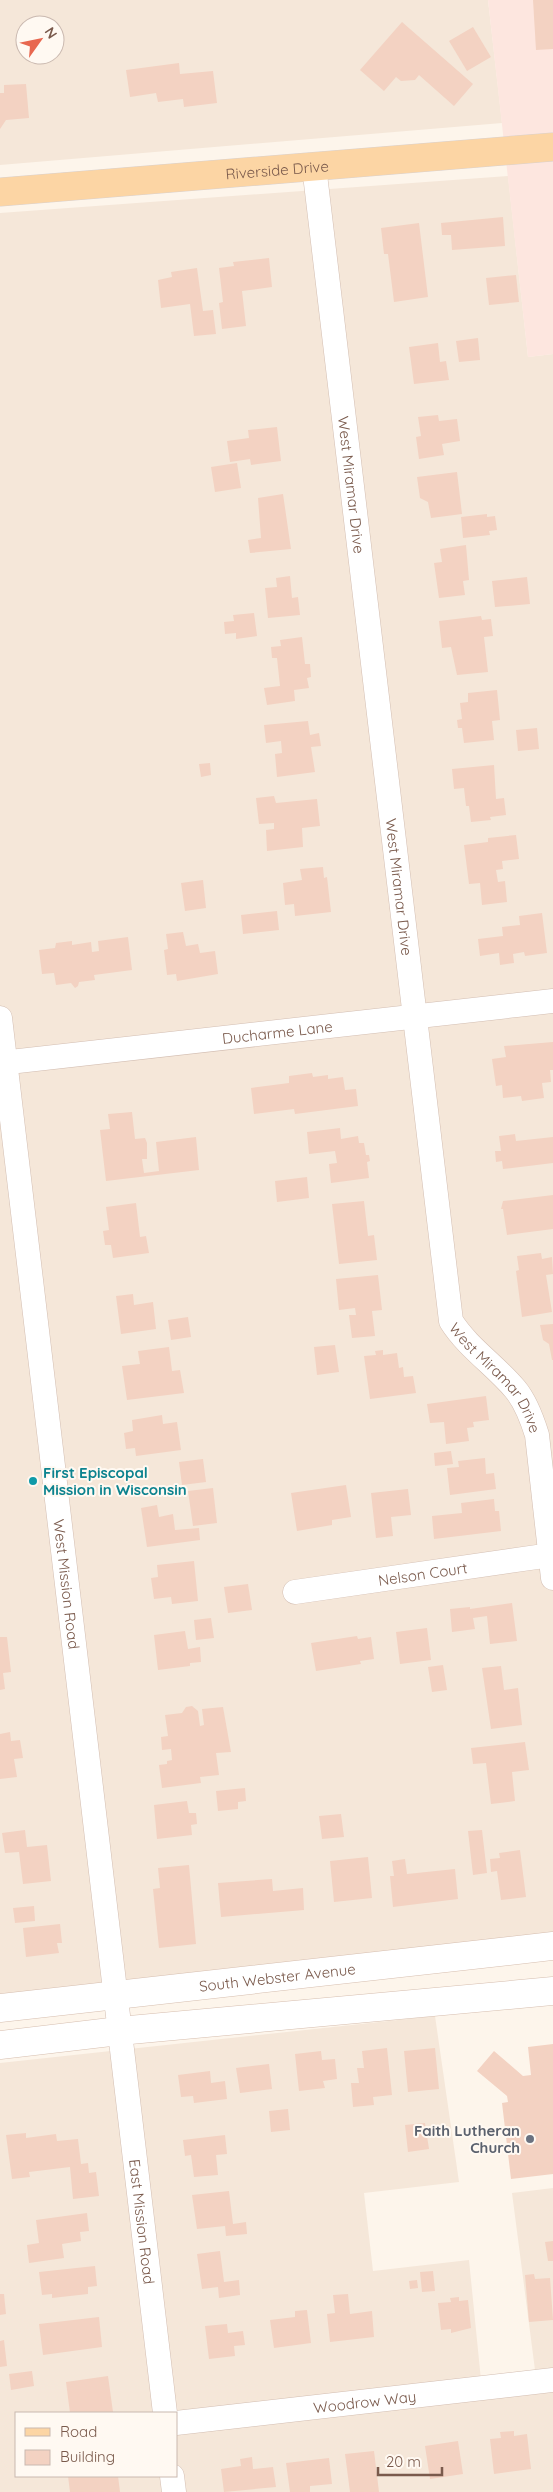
<svg xmlns="http://www.w3.org/2000/svg" width="553" height="2492" viewBox="0 0 553 2492" font-family="Quicksand,sans-serif">
	<style>
		.residential { fill: #f5e7d9; fill-rule: evenodd }
		.commercial { fill: #fde6df }
		.building { fill: #f3d2c2 }
		.lines { fill: none; stroke-linecap: round; stroke-linejoin: round }
		.street-casing { stroke: #d3beb2; stroke-width: 25 }
		.secondary-casing { stroke: #d6beaf; stroke-width: 29 }
		.primary-casing { stroke: #dad1cd; stroke-width: 29 }
		.street { stroke: #fff; stroke-width: 24 }
		.secondary { stroke: #fff; stroke-width: 28 }
		.primary { stroke: #fcd5a4; stroke-width: 28 }
		.culture-dot { fill: #0f9aa8; stroke: #fff9f2; stroke-width: 2 }
		.worship-dot { fill: #6b7280; stroke: #fff9f2; stroke-width: 2 }
		.labels { text-anchor: middle; dominant-baseline: central; stroke-width: 4; stroke-linejoin: round; paint-order: stroke }
		.street-label { font-size: 15px; fill: #7a5a4c; stroke: #fff9f2 }
		.culture-label { font-size: 15px; font-weight: bold; fill: #0d838f; stroke: #fff9f2; text-anchor: start }
		.worship-label { font-size: 15px; font-weight: bold; fill: #5b616d; stroke: #fff9f2; text-anchor: end }
	</style>
	<rect width="100%" height="100%" fill="#fdf5eb"/>
	<g class="residential">
		<path d="M0 0H488L502 123 0 165ZM25 25H55V55H25Z"/>
		<path d="M508 176 528 357 553 354V1935L0 1998V213Z"/>
		<path d="M435 2016 459 2182 364 2193 373 2271 469 2260 483 2400 538 2393 512 2193 553 2188V2492H0V2063ZM16 2413H176V2476H16Z"/>
	</g>
	<path class="commercial" d="M488 0H553V354L528 357Z"/>
	<g class="building">
		<path d="M533 0H553V49L536 50Z"/>
		<path d="M402 22 473 84 454 106 419 75 415 80 401 81 396 77 384 91 360 70Z"/>
		<path d="M473 27 491 57 467 71 449 41Z"/>
		<path d="M179 63 180 74 213 71 217 103 184 107 183 99 158 102 156 93 130 97 126 70Z"/>
		<path d="M26 84 29 118 6 120 0 129V93H4V85Z"/>
		<path d="M503 217 505 246 452 250 451 235H442L441 223Z"/>
		<path d="M419 223 428 297 394 302 388 254H384L381 228Z"/>
		<path d="M269 258 272 287 242 291 246 326 222 329 219 303 223 302 219 268 234 266 233 262Z"/>
		<path d="M197 268 203 311 213 310 216 334 194 336 190 304 161 308 158 280 172 277 171 272Z"/>
		<path d="M516 275 519 302 489 305 486 278Z"/>
		<path d="M478 338 480 360 459 362 456 341Z"/>
		<path d="M438 343 440 362 446 361 449 380 414 384 409 347Z"/>
		<path d="M438 415 439 421 457 419 460 441 442 444 444 455 419 459 416 437 421 436 418 417Z"/>
		<path d="M277 427 281 461 251 465 250 459 230 462 227 441 249 438 248 430Z"/>
		<path d="M237 463 241 488 215 492 211 467Z"/>
		<path d="M457 472 462 514 431 518 428 502 420 498 417 477Z"/>
		<path d="M283 494 291 549 250 553 248 540 261 538 258 498Z"/>
		<path d="M487 514V517L495 516 497 530 489 531 490 535 463 538 461 517Z"/>
		<path d="M466 545 469 580 463 581 465 595 439 598 434 563 442 562 440 549Z"/>
		<path d="M290 576 292 598 298 597 300 615 268 618 265 588 277 587 276 578Z"/>
		<path d="M527 577 530 604 495 607 492 581Z"/>
		<path d="M254 613 257 636 236 639V633L225 634 224 622 234 621 233 615Z"/>
		<path d="M481 616 482 620 491 619 493 636 484 637 488 672 457 675 451 647 442 648 439 621Z"/>
		<path d="M302 637 305 664H310L311 677 307 678 309 688 294 690 295 701 267 705 264 688 280 686 277 658H272L271 647 281 646 280 640Z"/>
		<path d="M497 690 500 720 492 721 494 740 464 743 462 728H458L457 720 462 719 460 703 468 702V693Z"/>
		<path d="M308 721 310 735 319 733 321 746 311 747 315 772 277 777 275 754 282 753 281 741 266 743 264 725Z"/>
		<path d="M537 728 539 749 518 751 516 730Z"/>
		<path d="M210 763 211 775 201 777 199 764Z"/>
		<path d="M494 765 496 799 504 798 506 815 490 817 491 820 471 822 469 806H466L464 788 454 789 452 769Z"/>
		<path d="M274 796 276 803 317 799 320 826 302 828 303 847 267 851 266 830 274 829V823L259 824 256 798Z"/>
		<path d="M516 835 519 859 502 861 503 869 496 870 498 882 505 881 507 902 482 905 480 883 469 884 464 845 488 842V838Z"/>
		<path d="M323 867 324 878 327 877 331 912 295 916 294 904 285 905 283 883 302 880 300 869Z"/>
		<path d="M203 880 206 908 185 911 181 883Z"/>
		<path d="M277 911 279 930 243 934 241 915Z"/>
		<path d="M542 913 547 953 525 956 524 952 513 954 514 963 500 965 499 953 480 956 478 939 503 936 502 927 520 925 519 916Z"/>
		<path d="M183 932 186 946 198 944 200 953 215 951 218 974 177 981 176 974 167 975 164 950 168 949 166 934Z"/>
		<path d="M128 937 132 970 94 975 95 980 79 982 78 986 75 988 71 983 56 985 54 973 42 974 39 950 55 948 56 943 72 941V945L91 942 92 952 99 951 98 941Z"/>
		<path d="M553 1042V1070H550L551 1082 542 1083 544 1098 522 1101 521 1096 503 1098 502 1085 496 1086 492 1059 506 1057 504 1046Z"/>
		<path d="M312 1073 313 1077 328 1075V1079L343 1077 345 1090 356 1089 358 1106 295 1114 294 1109 254 1114 251 1088 289 1083V1076Z"/>
		<path d="M132 1112 135 1139 145 1138 147 1143V1159H142L144 1173 159 1171 156 1142 196 1137 199 1170 106 1181 100 1130 110 1129 108 1114Z"/>
		<path d="M340 1128 341 1139 358 1136 359 1143H364L366 1155H369L370 1161 367 1162 369 1178 331 1183 329 1164 337 1163 335 1151 309 1154 307 1132Z"/>
		<path d="M515 1134 516 1141 553 1137V1163L503 1169 502 1161 496 1162 495 1151H501L499 1136Z"/>
		<path d="M307 1177 309 1198 277 1202 275 1181Z"/>
		<path d="M553 1195V1229L507 1235 503 1209H501L503 1201Z"/>
		<path d="M364 1201 368 1236 374 1235 377 1260 339 1264 332 1204Z"/>
		<path d="M136 1203 140 1237 146 1236 149 1253 113 1258 111 1245H105L103 1231 109 1230 106 1207Z"/>
		<path d="M541 1253 542 1259 552 1257 553 1274 546 1275 552 1312 522 1317 516 1271 519 1270 517 1256Z"/>
		<path d="M378 1275 382 1310 372 1311 375 1336 352 1338 349 1315H356L355 1308 339 1310 336 1279Z"/>
		<path d="M133 1294 134 1305 153 1302 156 1329 121 1334 116 1296Z"/>
		<path d="M188 1317 191 1337 171 1340 168 1320Z"/>
		<path d="M553 1324V1360H552L549 1344 543 1340 540 1325Z"/>
		<path d="M335 1345 339 1372 317 1375 314 1347Z"/>
		<path d="M169 1347 172 1371 180 1370 184 1393 127 1400 122 1366 140 1364 138 1351Z"/>
		<path d="M383 1350V1355L397 1353 399 1368 403 1367 404 1377 413 1376 416 1393 370 1399 364 1356 376 1355 375 1351Z"/>
		<path d="M486 1396 489 1420 473 1422 474 1427 467 1428 469 1441 446 1444 444 1422 430 1423 427 1404Z"/>
		<path d="M162 1415 163 1424 177 1422 181 1450 136 1456 135 1448 126 1449 124 1433 133 1431 132 1420Z"/>
		<path d="M451 1451 453 1464 435 1466 434 1453Z"/>
		<path d="M485 1458 486 1474 494 1473 496 1489 450 1495 447 1468 459 1467 458 1461Z"/>
		<path d="M203 1459 206 1482 182 1485 179 1462Z"/>
		<path d="M346 1485 351 1517 332 1520V1525L297 1531 291 1493Z"/>
		<path d="M213 1488 217 1523 193 1526 188 1491Z"/>
		<path d="M408 1489 411 1515 391 1517 393 1536 376 1538 371 1493Z"/>
		<path d="M494 1499 495 1511H499L501 1531 434 1539 432 1516 462 1513 461 1503Z"/>
		<path d="M157 1505 159 1517 173 1514 175 1530 199 1528 200 1540 147 1547 141 1508Z"/>
		<path d="M194 1561 198 1601 172 1604 171 1597 154 1599 151 1578 158 1577 157 1565Z"/>
		<path d="M248 1584 252 1610 228 1613 224 1587Z"/>
		<path d="M512 1603 517 1641 490 1644 487 1616 473 1618 475 1629 452 1632 450 1609 470 1607V1609Z"/>
		<path d="M211 1618 214 1638 196 1640 194 1620Z"/>
		<path d="M427 1628 431 1660 400 1664 396 1632Z"/>
		<path d="M185 1631 188 1649 200 1647 201 1662 190 1663V1666L158 1670 154 1635Z"/>
		<path d="M357 1636 358 1639 371 1637 374 1659 360 1661 361 1664 316 1671 311 1643Z"/>
		<path d="M0 1637H7L11 1672 3 1673 5 1689 0 1690Z"/>
		<path d="M443 1665 447 1690 432 1692 428 1667Z"/>
		<path d="M501 1666 504 1690 518 1688 522 1725 491 1729 482 1668Z"/>
		<path d="M192 1706 198 1711 200 1726 204 1725 202 1709 223 1707 231 1752 216 1753 219 1775 200 1777 201 1783 162 1788 159 1765 167 1764V1761L172 1760 171 1749 162 1750 161 1737 168 1736 165 1715 182 1713 186 1707Z"/>
		<path d="M10 1732 11 1741 20 1740 23 1758 14 1759 17 1777 0 1779V1734Z"/>
		<path d="M525 1742 529 1770 512 1772 515 1801 491 1804 486 1763 473 1764 471 1748Z"/>
		<path d="M245 1788 246 1801 238 1802V1809L218 1811 216 1791Z"/>
		<path d="M187 1801 189 1813H196L197 1824 191 1825 192 1835 157 1839 154 1805Z"/>
		<path d="M341 1814 344 1837 322 1839 319 1816Z"/>
		<path d="M25 1830 27 1847 47 1845 51 1881 23 1884 19 1852 5 1853 2 1833Z"/>
		<path d="M482 1830 487 1873 473 1875 468 1831Z"/>
		<path d="M520 1850 526 1897 501 1900 497 1871 491 1872 490 1859 500 1858 499 1853Z"/>
		<path d="M368 1857 372 1898 334 1902 330 1861Z"/>
		<path d="M405 1859 407 1874 455 1869 458 1899 393 1907 390 1876H394L392 1861Z"/>
		<path d="M189 1865 196 1944 159 1948 153 1889 160 1888 158 1868Z"/>
		<path d="M272 1879 273 1891 303 1888 304 1910 221 1917 218 1883Z"/>
		<path d="M34 1906 35 1921 15 1923 13 1908Z"/>
		<path d="M60 1924 62 1943H57L59 1953 26 1957 23 1928Z"/>
		<path d="M553 2044V2174L511 2179 502 2103 508 2102 507 2096 477 2071 494 2051 523 2076 531 2075 528 2047Z"/>
		<path d="M387 2048 392 2095 373 2097 374 2105 353 2107 351 2083H359L357 2068H364L362 2051Z"/>
		<path d="M435 2048 439 2089 408 2092 404 2051Z"/>
		<path d="M321 2051 322 2060 335 2059 337 2079 323 2081 325 2088 299 2091 295 2054Z"/>
		<path d="M269 2064 272 2089 240 2093 236 2068Z"/>
		<path d="M210 2071 211 2083 225 2081 227 2099 194 2103 193 2096 181 2097 178 2075Z"/>
		<path d="M288 2109 290 2130 271 2132 269 2111Z"/>
		<path d="M425 2123 429 2149 408 2152 405 2125Z"/>
		<path d="M26 2133V2138L56 2134 57 2141 78 2139 81 2164 88 2163 89 2173 96 2172 99 2196 73 2199 70 2167 29 2172 30 2177 12 2179 6 2135Z"/>
		<path d="M225 2135 227 2154 216 2155 218 2175 194 2177 191 2155 185 2156 183 2140Z"/>
		<path d="M229 2191 233 2224 246 2222 247 2234 226 2236 225 2226 197 2229 192 2195Z"/>
		<path d="M87 2213 89 2231 80 2232 81 2241 62 2244 64 2258 29 2263 27 2245 39 2243 36 2220Z"/>
		<path d="M553 2241V2261H548L545 2242Z"/>
		<path d="M220 2251 224 2282 239 2280 240 2295 219 2298 218 2287 202 2289 197 2254Z"/>
		<path d="M95 2266 97 2286 88 2287V2294L52 2298V2294L42 2295 39 2272Z"/>
		<path d="M433 2271 435 2291 422 2292 420 2272Z"/>
		<path d="M534 2274 535 2279 550 2278 553 2320 529 2322 525 2275Z"/>
		<path d="M417 2280 418 2288 410 2289 409 2281Z"/>
		<path d="M0 2294H4L6 2314 0 2315Z"/>
		<path d="M348 2294 350 2314 372 2311 374 2337 330 2342 327 2314 335 2313 333 2295Z"/>
		<path d="M459 2297V2301L468 2300 471 2328 451 2333V2329L441 2330 438 2303 451 2302 450 2298Z"/>
		<path d="M307 2310 311 2343 274 2348 270 2320 295 2317V2311Z"/>
		<path d="M99 2317 102 2347 43 2355 39 2324Z"/>
		<path d="M227 2324 228 2333 243 2331 245 2345 234 2346 235 2356 209 2359 205 2326Z"/>
		<path d="M4 2340 7 2366 0 2367V2341Z"/>
		<path d="M32 2371 34 2386 11 2390 9 2374Z"/>
		<path d="M108 2376 113 2412 70 2413 66 2382Z"/>
		<path d="M514 2431V2436L527 2434 531 2469 494 2474 490 2439 501 2438 500 2432Z"/>
		<path d="M458 2441 463 2474 430 2479 425 2446Z"/>
		<path d="M374 2451 379 2492H350L345 2454Z"/>
		<path d="M252 2457 253 2469 273 2467 276 2487 224 2492 221 2469 241 2466 240 2459Z"/>
		<path d="M329 2458 332 2484 310 2486V2492H290L286 2463Z"/>
		<path d="M68 2476H118L120 2492H70Z"/>
	</g>
	<g class="lines">
		<defs>
			<g id="street">
				<path id="s1" d="M314 166 451 1321C468 1348 495 1365 515 1389 526 1402 532 1419 537 1435L553 1578"/>
				<path id="s2" d="M0 1018 165 2413"/>
				<path id="s3" d="M0 1063 553 1001"/>
				<path id="s4" d="M295 1592 551 1555"/>
				<path id="s5" d="M176 2423 553 2380"/>
				<path d="M172 2476 174 2492"/>
			</g>
			<g id="secondary">
				<path id="s6" d="M0 2008 553 1946"/>
				<path d="M0 2045 119 2031 553 1991"/>
			</g>
			<g id="primary">
				<path id="s7" d="M0 192 553 147"/>
			</g>
		</defs>
		<use href="#street" class="street-casing"/>
		<use href="#secondary" class="secondary-casing"/>
		<use href="#primary" class="primary-casing"/>
		<use href="#street" class="street"/>
		<use href="#secondary" class="secondary"/>
		<use href="#primary" class="primary"/>
	</g>
	<circle class="culture-dot" cx="33" cy="1481" r="5"/>
	<circle class="worship-dot" cx="530" cy="2139" r="5"/>
	<g class="labels">
		<g class="street-label">
			<text stroke="none"><textPath href="#s7" startOffset="278">Riverside Drive</textPath></text>
			<text stroke="none"><textPath href="#s1" startOffset="321">West Miramar Drive</textPath></text>
			<text stroke="none"><textPath href="#s1" startOffset="726">West Miramar Drive</textPath></text>
			<text stroke="none"><textPath href="#s3" startOffset="279">Ducharme Lane</textPath></text>
			<text stroke="none"><textPath href="#s1" startOffset="1236">West Miramar Drive</textPath></text>
			<text stroke="none"><textPath href="#s4" startOffset="129">Nelson Court</textPath></text>
			<text stroke="none"><textPath href="#s2" startOffset="570">West Mission Road</textPath></text>
			<text stroke="none"><textPath href="#s6" startOffset="279">South Webster Avenue</textPath></text>
			<text stroke="none"><textPath href="#s2" startOffset="1212">East Mission Road</textPath></text>
			<text stroke="none"><textPath href="#s5" startOffset="190">Woodrow Way</textPath></text>
		</g>
		<g class="culture-label">
			<text x="43" y="1472">First Episcopal<tspan x="43" dy="17">Mission in Wisconsin</tspan></text>
		</g>
		<g class="worship-label">
			<text x="520" y="2130">Faith Lutheran<tspan x="520" dy="17">Church</tspan></text>
		</g>
	</g>
	<rect x="15" y="2412" width="162" height="65" fill="#fff9f2" stroke="#cab9b0"/>
	<rect x="25" y="2428" width="25" height="8" fill="#fcd5a4" stroke="#cab9b0"/>
	<text x="60" y="2437" font-size="15" fill="#7a5a4c">Road</text>
	<rect x="25" y="2450" width="25" height="15" fill="#f3d2c2" stroke="#cab9b0"/>
	<text x="60" y="2462" font-size="15" fill="#7a5a4c">Building</text>
	<g transform="translate(40 40) rotate(57)"><circle r="24" fill="#fff9f2" stroke="#cab9b0"/>
	<path d="M0-4L9 19L0 12L-9 19Z" fill="#e8674f"/>
	<text y="-8" font-size="14" font-weight="bold" text-anchor="middle" fill="#7a5a4c">N</text>
	</g>
	<path d="M378 2467v8h64v-8" fill="none" stroke="#7a5a4c" stroke-width="2.5"/>
	<text x="386" y="2467" font-size="15" fill="#7a5a4c" stroke="#fff9f2" stroke-width="4" paint-order="stroke">20 m</text>
</svg>
